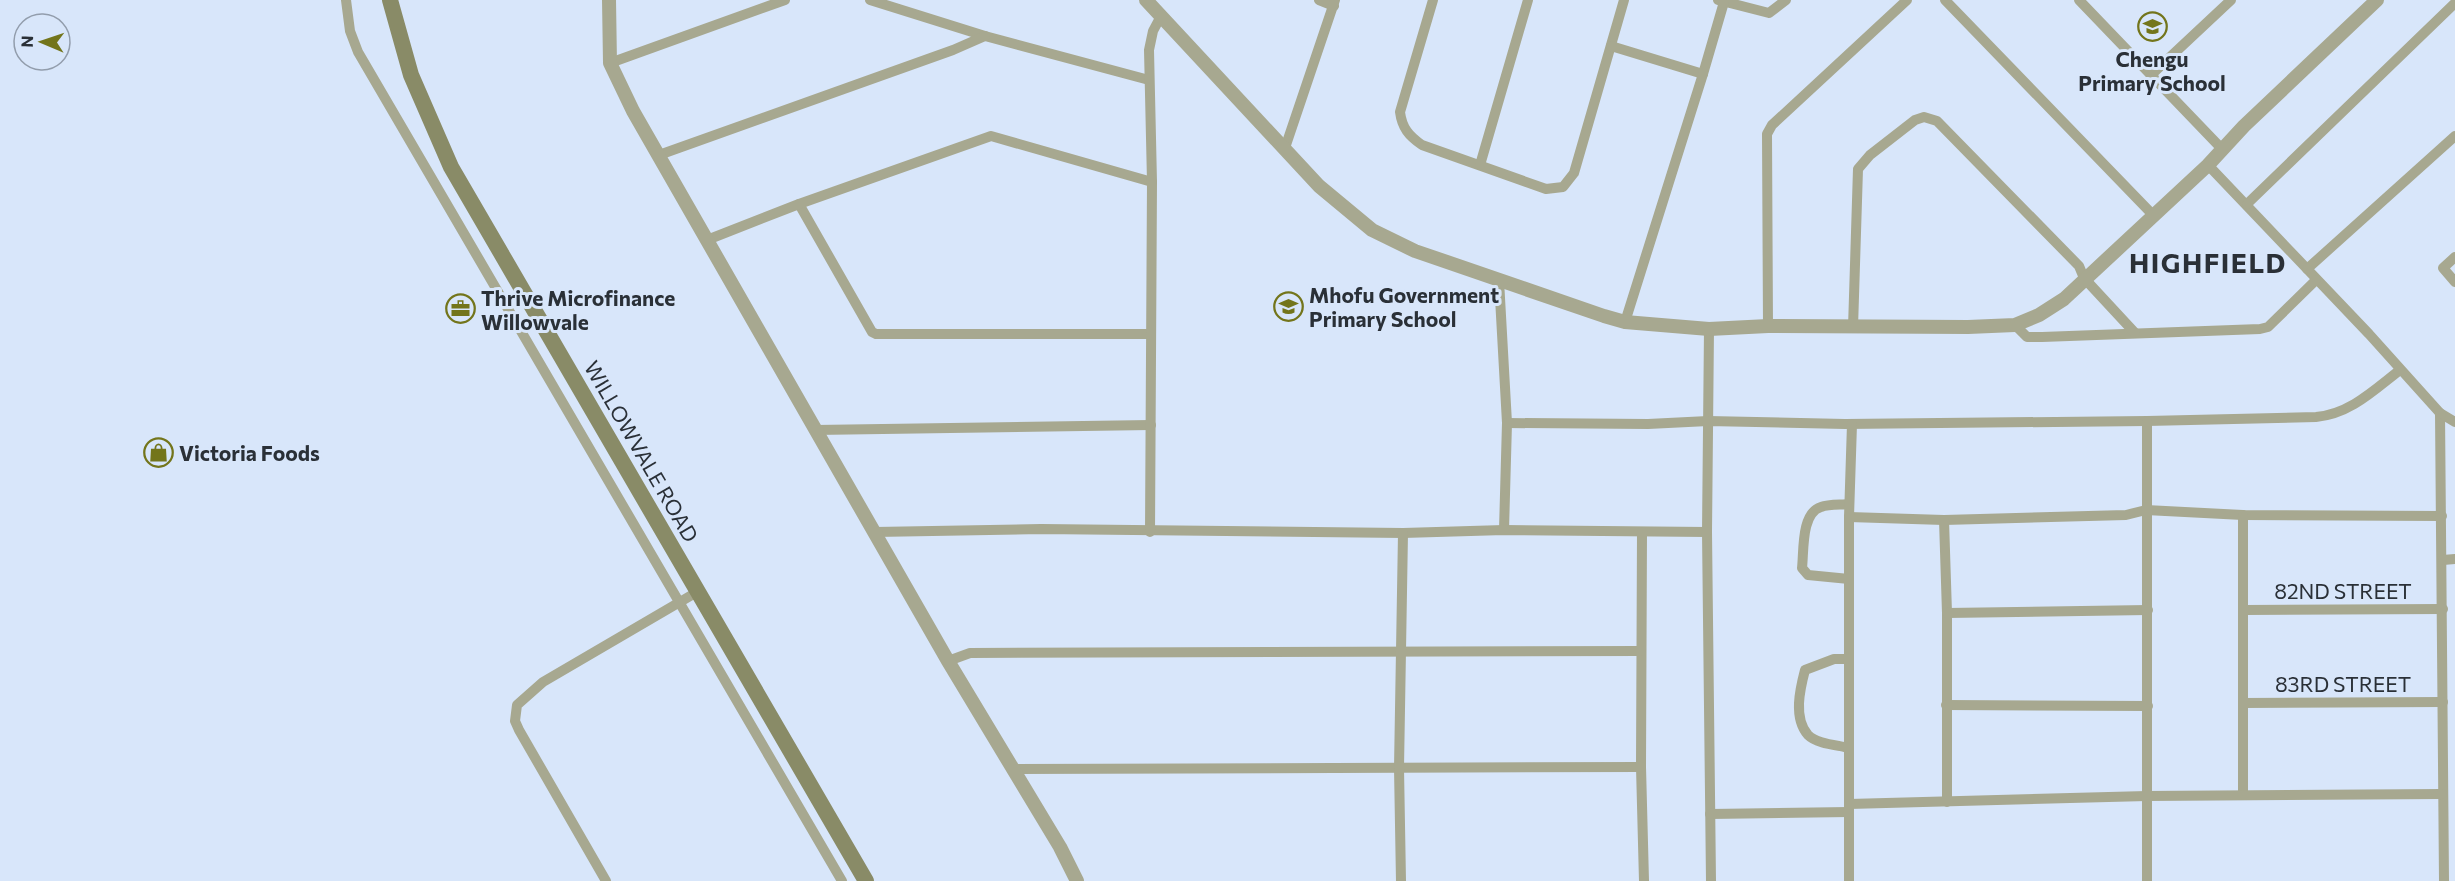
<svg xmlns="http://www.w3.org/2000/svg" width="2455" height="881" viewBox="0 0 2455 881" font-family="Commissioner,sans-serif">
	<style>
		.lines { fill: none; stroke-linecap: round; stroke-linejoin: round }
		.minor { stroke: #a7a890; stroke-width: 10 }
		.tertiary { stroke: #a7a890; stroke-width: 14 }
		.secondary { stroke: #898b67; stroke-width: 16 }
		.labels { text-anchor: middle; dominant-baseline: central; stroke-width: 6; stroke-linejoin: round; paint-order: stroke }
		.poi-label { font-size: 21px; font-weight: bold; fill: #2a3037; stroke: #d8e6fa; text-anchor: start }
		.street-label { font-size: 21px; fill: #2a3037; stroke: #d8e6fa }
		.district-label { font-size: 27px; font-weight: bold; letter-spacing: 1.5px; fill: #2a3037; stroke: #d8e6fa }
	</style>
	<rect width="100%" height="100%" fill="#d8e6fa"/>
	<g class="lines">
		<g class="minor">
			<path d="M346 0 350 31 358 52 842 881"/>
			<path d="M870 0 985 36 1149 80"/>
			<path d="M1319 0 1334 6"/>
			<path d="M1433 0 1400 112C1402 128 1409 136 1422 145L1546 189 1563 187 1574 173 1624 0"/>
			<path d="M1718 0 1769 13 1786 0"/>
			<path d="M1945 0 2153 215"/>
			<path d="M2079 0 2222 149"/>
			<path d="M1611 46 1703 74"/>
			<path d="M610 63 785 0"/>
			<path d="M2152 74 2231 0"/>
			<path d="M1285 148 1335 0"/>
			<path d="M659 155 953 50 985 36"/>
			<path d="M1480 165 1528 0"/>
			<path d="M2208 165 2369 334 2440 413 2444 881"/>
			<path d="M799 204 872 332 876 334H1151"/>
			<path d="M2247 204 2455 3"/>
			<path d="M707 240 799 204 991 136 1152 182"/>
			<path d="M2455 257 2443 268 2455 282"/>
			<path d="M2307 269 2455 136"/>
			<path d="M1499 280 1507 423 1504 530"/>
			<path d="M1625 322 1703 74 1724 2"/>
			<path d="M2015 325 2027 337H2042L2260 329 2268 327 2316 280"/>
			<path d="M1768 326 1767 134 1772 125 1907 0"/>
			<path d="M1853 328 1858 169 1870 155 1915 120 1924 117 1937 121 2079 266 2084 278 2135 333"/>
			<path d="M1709 329 1707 532 1711 881"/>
			<path d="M2440 413 2455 422"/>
			<path d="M1507 423 1648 424 1708 421 1845 424 2147 421 2316 417C2350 414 2374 390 2400 370"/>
			<path d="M815 430 1151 425"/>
			<path d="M1849 517 1944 520 2126 515 2146 510 2243 515 2442 516"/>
			<path d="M1944 520 1947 613V802"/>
			<path d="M875 532 1041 529 1403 533 1504 530 1707 532"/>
			<path d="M1150 532 1152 182 1149 50 1153 31 1161 16"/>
			<path d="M1642 532 1641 767 1644 881"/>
			<path d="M2443 560 2455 559"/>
			<path d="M1849 579 1808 575 1802 568C1804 551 1801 513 1821 507 1829 504 1841 505 1849 504"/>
			<path d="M2244 610 2443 609"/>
			<path d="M1947 613 2148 610"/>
			<path d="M1849 659H1834L1805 670C1800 689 1793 718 1808 735 1817 744 1837 745 1849 748"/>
			<path d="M948 661 970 653 1641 651"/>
			<path d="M2243 703 2443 702"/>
			<path d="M1946 705 2148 706"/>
			<path d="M1014 769 1641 767"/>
			<path d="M2243 795V515"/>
			<path d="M1849 804 2147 796 2442 794"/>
			<path d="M1710 814 1849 812"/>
			<path d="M606 881 519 730 515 721 517 705 543 682 697 592"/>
			<path d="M1401 881 1399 768 1403 533"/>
			<path d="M1849 881V517L1852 424"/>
			<path d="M2147 881V421"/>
		</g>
		<g class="tertiary">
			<path d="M609 0 610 63 633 111 948 661 1060 847 1077 881"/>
			<path d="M1146 0 1319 186 1372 230 1415 251 1604 316 1625 322 1709 329 1768 326 1968 327 2015 325 2039 315 2064 299 2208 165 2244 126 2377 0"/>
		</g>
		<path class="secondary" d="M390 0 411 75 451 167 866 881"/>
	</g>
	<defs>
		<symbol id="school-ring" viewBox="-11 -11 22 22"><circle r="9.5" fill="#d8e6fa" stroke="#73751b" stroke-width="1.5"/><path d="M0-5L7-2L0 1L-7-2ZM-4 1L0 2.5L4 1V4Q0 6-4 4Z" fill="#73751b"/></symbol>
		<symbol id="office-ring" viewBox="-11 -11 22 22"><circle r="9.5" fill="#d8e6fa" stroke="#73751b" stroke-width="1.5"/><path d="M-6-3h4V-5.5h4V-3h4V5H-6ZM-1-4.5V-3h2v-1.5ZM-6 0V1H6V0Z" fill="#73751b"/></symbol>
		<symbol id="shop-ring" viewBox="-11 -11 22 22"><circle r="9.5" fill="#d8e6fa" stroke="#73751b" stroke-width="1.5"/><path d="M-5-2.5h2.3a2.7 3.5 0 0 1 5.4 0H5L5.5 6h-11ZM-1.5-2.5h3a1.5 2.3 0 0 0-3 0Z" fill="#73751b"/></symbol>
	</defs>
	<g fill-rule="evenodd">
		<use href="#school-ring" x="2136" y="10" width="33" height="33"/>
		<use href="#school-ring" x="1272" y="290" width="33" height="33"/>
		<use href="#office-ring" x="444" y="292" width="33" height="33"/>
		<use href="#shop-ring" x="142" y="436" width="33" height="33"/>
	</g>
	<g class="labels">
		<g class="poi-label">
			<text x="2152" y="58" text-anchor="middle">Chengu<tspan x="2152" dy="24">Primary School</tspan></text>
			<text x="1309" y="294">Mhofu Government<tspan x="1309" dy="24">Primary School</tspan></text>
			<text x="481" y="297">Thrive Microfinance<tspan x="481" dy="24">Willowvale</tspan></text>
			<text x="179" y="452">Victoria Foods</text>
		</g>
		<g class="street-label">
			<text transform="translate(642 451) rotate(60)">WILLOWVALE ROAD</text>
			<text x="2343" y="590">82ND STREET</text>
			<text x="2343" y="683">83RD STREET</text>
		</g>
		<g class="district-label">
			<text x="2208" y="262">HIGHFIELD</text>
		</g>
	</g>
	<g transform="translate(42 42) rotate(272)"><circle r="28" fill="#d8e6fa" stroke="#929dac" stroke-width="1.5"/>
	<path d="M0-4.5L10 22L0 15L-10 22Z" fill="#73751b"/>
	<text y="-9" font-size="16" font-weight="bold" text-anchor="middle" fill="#2a3037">N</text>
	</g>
</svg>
